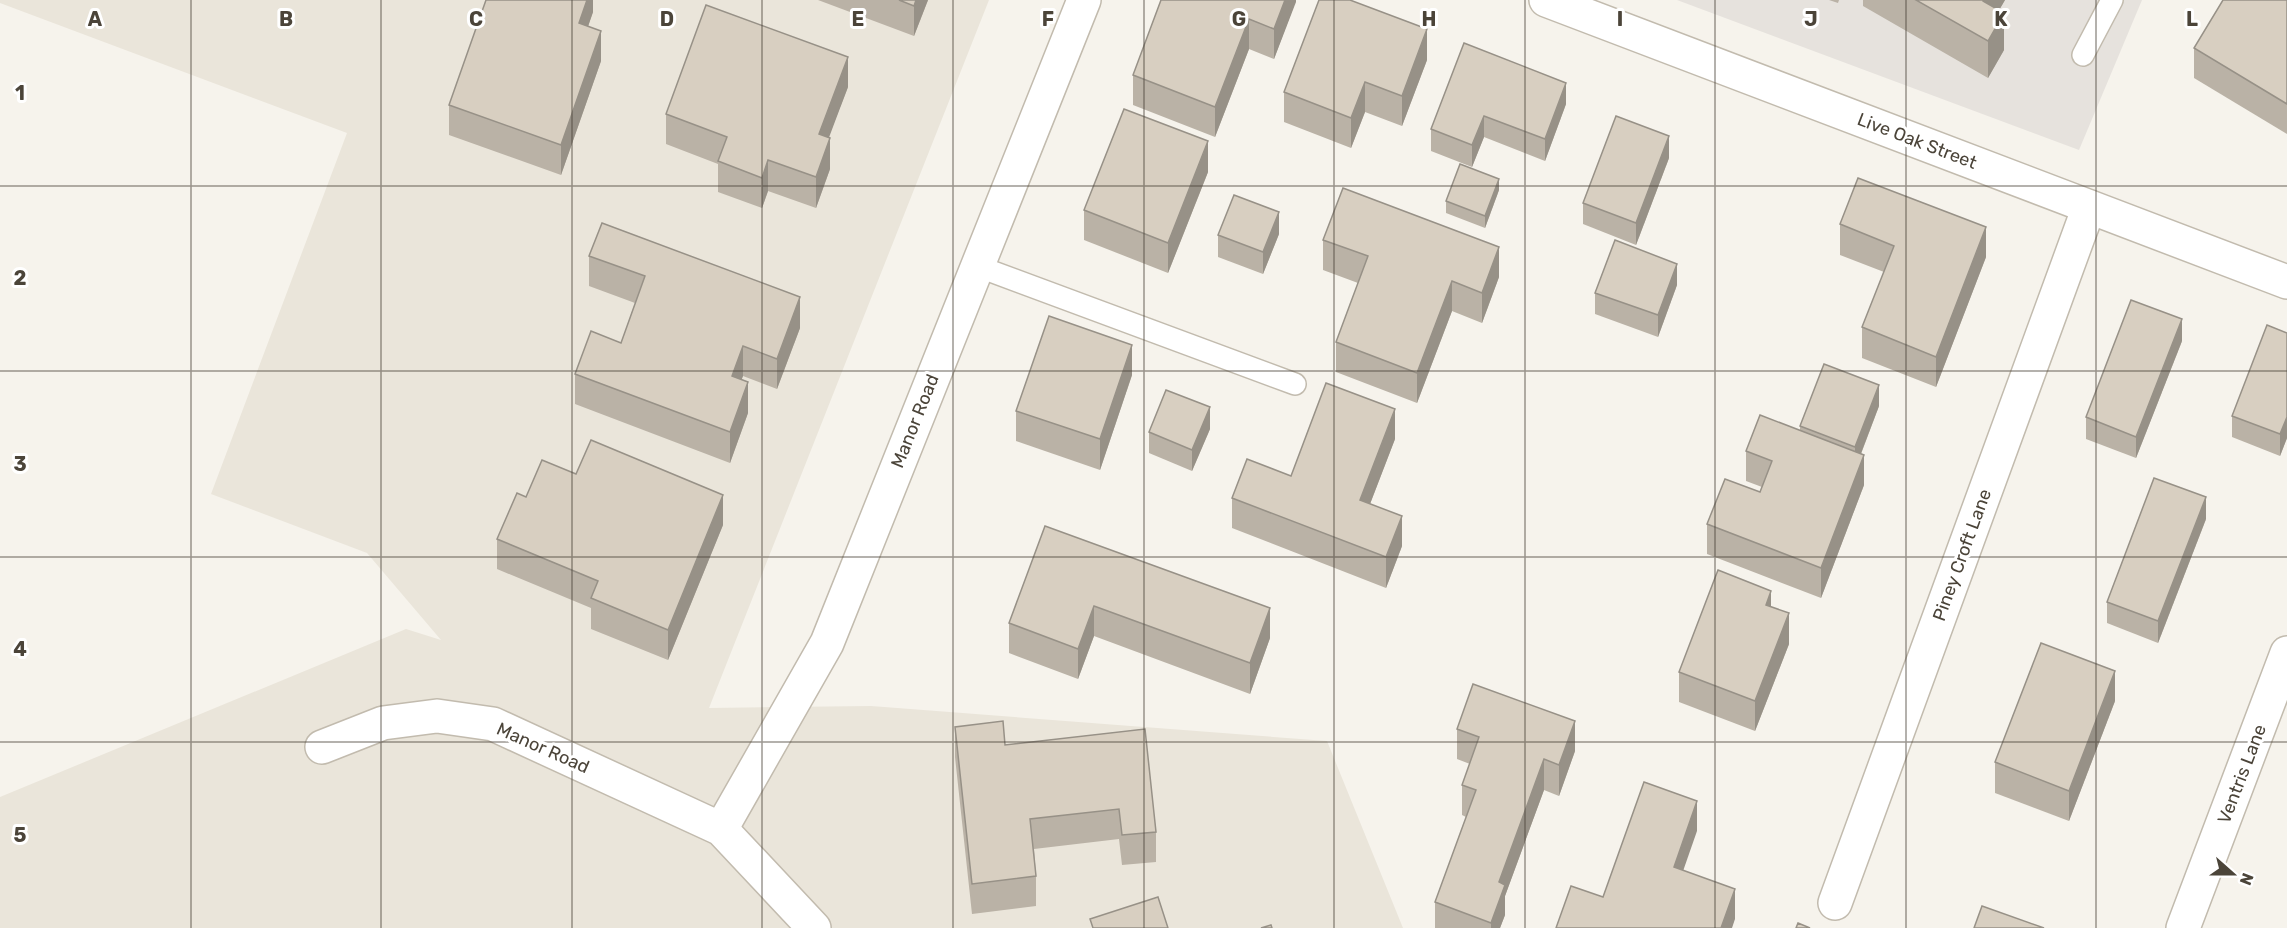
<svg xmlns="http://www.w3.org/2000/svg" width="2287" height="928" viewBox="0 0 2287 928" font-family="Rubik,sans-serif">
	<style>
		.residential { fill: #eae5da }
		.industrial { fill: #e6e2dd }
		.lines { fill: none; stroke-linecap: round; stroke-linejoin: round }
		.lane-casing { stroke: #c2bbae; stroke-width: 24 }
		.street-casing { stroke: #c2bbae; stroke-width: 36 }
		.lane { stroke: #fff; stroke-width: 21 }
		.street { stroke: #fff; stroke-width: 33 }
		.wall { fill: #bab2a6 }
		.shaded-wall { fill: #979187 }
		.building { fill: #d8cfc1; stroke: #979187; stroke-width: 1.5 }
		.grid { fill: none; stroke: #4b4439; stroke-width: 1.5; stroke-opacity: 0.55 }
		.labels { text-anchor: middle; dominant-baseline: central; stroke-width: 6; stroke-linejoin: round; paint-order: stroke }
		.street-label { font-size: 18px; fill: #4b4439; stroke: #fff }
		.grid-label { font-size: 20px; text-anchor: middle; font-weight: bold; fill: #4b4439; stroke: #fff; stroke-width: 6; stroke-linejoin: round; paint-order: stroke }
	</style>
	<rect width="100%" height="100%" fill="#f6f3ec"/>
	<path class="residential" d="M0 0H989L709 708 871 706 1327 741 1403 928H0V797L406 629 441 640 367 553 211 494 347 133 0 3Z"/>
	<path class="industrial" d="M1677 0H2142L2079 150Z"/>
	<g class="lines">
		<defs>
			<g id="lane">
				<path d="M2083 55 2112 0"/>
				<path d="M977 266 1295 384"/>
			</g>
			<g id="street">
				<path d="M1546 0 2287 282"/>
				<path d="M322 747 383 723 437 716 493 724 721 829 814 928"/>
				<path d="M721 829 827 643 1084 0"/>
				<path d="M1835 903 2089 207"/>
				<path d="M2183 928 2287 653"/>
			</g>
		</defs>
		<use href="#lane" class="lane-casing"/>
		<use href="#street" class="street-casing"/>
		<use href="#lane" class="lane"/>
		<use href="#street" class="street"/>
	</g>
	<g class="wall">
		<path d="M593 0V12L588 26 601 61 561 175 449 135V105Z"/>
		<path d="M818 0H928L914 36Z"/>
		<path d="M1161 0H1296L1274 59 1249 49 1215 137 1133 105V75Z"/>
		<path d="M1829 0H1839L1838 3Z"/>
		<path d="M1863 0H2005L1999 10 2004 50 1988 78 1863 6Z"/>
		<path d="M2287 0V134L2194 78V48Z"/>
		<path d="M1464 43 1566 104 1545 161 1484 137 1472 167 1431 151V129Z"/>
		<path d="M1427 60 1402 126 1365 112 1351 148 1284 122V92Z"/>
		<path d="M848 87 828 138 830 169 816 208 768 191 762 208 718 192V164L666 144V114Z"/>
		<path d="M1669 158 1636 245 1583 224V203Z"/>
		<path d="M1208 172 1168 273 1084 240V210Z"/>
		<path d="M1499 190 1485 228 1446 213V201Z"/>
		<path d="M1840 224 1986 257 1936 387 1862 358V327L1884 272 1840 255Z"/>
		<path d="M1279 234 1263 274 1218 257V235Z"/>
		<path d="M1323 240 1499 277 1482 323 1452 311 1417 403 1336 372V342L1358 283 1323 270Z"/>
		<path d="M589 256 800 328 777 389 743 376 741 380 748 413 730 463 575 404V374L621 343 635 303 589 286Z"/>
		<path d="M1677 285 1658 337 1595 314V293Z"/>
		<path d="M2287 333V438L2280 456 2232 437V416Z"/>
		<path d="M2182 341 2136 458 2086 439V417Z"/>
		<path d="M1132 375 1100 470 1016 441V411Z"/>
		<path d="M1879 406 1861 454 1864 485 1821 598 1707 554V524L1760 492 1762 487 1746 481V451L1800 430V426Z"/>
		<path d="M1210 429 1192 471 1149 453V432Z"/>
		<path d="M1395 439 1370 504 1402 546 1386 588 1232 528V498Z"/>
		<path d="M576 474 723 525 668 660 591 629V608L497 569V539L526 497Z"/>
		<path d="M2206 519 2158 643 2107 623V602Z"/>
		<path d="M1045 526 1270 638 1250 694 1094 636 1078 679 1009 653V623Z"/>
		<path d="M1771 607 1789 644 1755 731 1679 702V672Z"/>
		<path d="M2115 701 2069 821 1995 793V762Z"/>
		<path d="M955 727 1005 745 1145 729 1156 832V862L1122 865 1119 839 1034 849 1036 876V906L972 914 955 757Z"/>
		<path d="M1457 729 1575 751 1559 796 1544 790 1505 896V915L1500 928H1435V902L1466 817 1462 815V785L1470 764 1457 759Z"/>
	</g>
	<g class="shaded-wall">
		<path d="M587 0H593V12L579 53V23Z"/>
		<path d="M916 0H928L914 36V6Z"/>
		<path d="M1285 0H1296V2L1274 59V29Z"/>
		<path d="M1983 0H2005L1983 38Z"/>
		<path d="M2004 13V50L1988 78V41Z"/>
		<path d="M1249 19V49L1215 137V107Z"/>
		<path d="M1427 29V60L1402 126V96Z"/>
		<path d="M601 31V61L561 175V145Z"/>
		<path d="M848 57V87L819 164V134Z"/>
		<path d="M1365 82V112L1351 148V118Z"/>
		<path d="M1566 83V104L1545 161V139Z"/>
		<path d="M1484 116V137L1472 167V145Z"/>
		<path d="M1669 136V158L1636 245V223Z"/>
		<path d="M830 138V169L816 208V177Z"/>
		<path d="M1208 141V172L1168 273V243Z"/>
		<path d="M768 160V191L762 208V178Z"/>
		<path d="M1499 179V190L1485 228V216Z"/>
		<path d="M1279 212V234L1263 274V252Z"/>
		<path d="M1986 227V257L1936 387V357Z"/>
		<path d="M1499 247V277L1482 323V293Z"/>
		<path d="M1677 264V285L1658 337V315Z"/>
		<path d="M1452 281V311L1417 403V373Z"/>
		<path d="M800 297V328L777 389V359Z"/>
		<path d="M2182 319V341L2136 458V437Z"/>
		<path d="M1132 345V375L1100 470V439Z"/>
		<path d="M743 346V376L732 406V376Z"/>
		<path d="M748 382V413L730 463V432Z"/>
		<path d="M1879 385V406L1855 469V447Z"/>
		<path d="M1210 407V429L1192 471V450Z"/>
		<path d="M1395 409V439L1360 530V500Z"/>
		<path d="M2287 417V438L2280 456V434Z"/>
		<path d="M1864 455V485L1821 598V568Z"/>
		<path d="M723 495V525L668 660V630Z"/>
		<path d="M2206 497V519L2158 643V621Z"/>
		<path d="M1402 516V546L1386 588V557Z"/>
		<path d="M1771 591V621L1766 605Z"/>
		<path d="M1094 606V636L1078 679V649Z"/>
		<path d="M1270 608V638L1250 694V663Z"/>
		<path d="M1789 613V644L1755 731V701Z"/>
		<path d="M2115 671V701L2069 821V791Z"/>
		<path d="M1575 721V751L1559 796V765Z"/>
		<path d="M1544 759V790L1505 896V915L1500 928H1491V923L1499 882Z"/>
		<path d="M1697 801V831L1674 897V867Z"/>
		<path d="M1735 889V919L1732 928H1721Z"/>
	</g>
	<g class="building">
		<path d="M486 0H587L579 23 601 31 561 145 449 105Z"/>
		<path d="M899 0H916L914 6Z"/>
		<path d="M1161 0H1285L1274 29 1249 19 1215 107 1133 75Z"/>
		<path d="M1319 0H1350L1427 29 1402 96 1365 82 1351 118 1284 92Z"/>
		<path d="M1916 0H1983V1L2004 13 1988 41Z"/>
		<path d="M2223 0H2287V104L2194 48Z"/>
		<path d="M706 5 848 57 819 134 830 138 816 177 768 160 762 178 718 161 727 137 666 114Z"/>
		<path d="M1464 43 1566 83 1545 139 1484 116 1472 145 1431 129Z"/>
		<path d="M1124 109 1208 141 1168 243 1084 210Z"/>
		<path d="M1616 116 1669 136 1636 223 1583 203Z"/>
		<path d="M1460 164 1499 179 1485 216 1446 201Z"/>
		<path d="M1858 178 1986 227 1936 357 1862 327 1894 246 1840 224Z"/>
		<path d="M1343 188 1499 247 1482 293 1452 281 1417 373 1336 342 1368 256 1323 240Z"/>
		<path d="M1234 195 1279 212 1263 252 1218 235Z"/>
		<path d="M602 223 800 297 777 359 743 346 732 376 748 382 730 432 575 374 591 331 621 343 645 276 589 256Z"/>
		<path d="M1615 240 1677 264 1658 315 1595 293Z"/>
		<path d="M2131 300 2182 319 2136 437 2086 417Z"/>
		<path d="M1049 316 1132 345 1100 439 1016 411Z"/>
		<path d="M2267 325 2287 333V417L2280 434 2232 416Z"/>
		<path d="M1824 364 1879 385 1855 447 1800 426Z"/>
		<path d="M1326 383 1395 409 1360 500 1402 516 1386 557 1232 498 1247 459 1291 476Z"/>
		<path d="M1166 390 1210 407 1192 450 1149 432Z"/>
		<path d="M1760 415 1864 455 1821 568 1707 524 1725 479 1760 492 1772 461 1746 451Z"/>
		<path d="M591 440 723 495 668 630 591 598 598 581 497 539 517 493 526 497 542 460 576 474Z"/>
		<path d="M2154 478 2206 497 2158 621 2107 602Z"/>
		<path d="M1045 526 1270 608 1250 663 1094 606 1078 649 1009 623Z"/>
		<path d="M1718 570 1771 591 1766 605 1789 613 1755 701 1679 672Z"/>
		<path d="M2041 643 2115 671 2069 791 1995 762Z"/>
		<path d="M1473 684 1575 721 1559 765 1544 759 1499 882 1505 885 1491 923 1435 902 1476 790 1462 785 1479 737 1457 729Z"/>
		<path d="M1003 721 1005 745 1145 729 1156 832 1122 835 1119 809 1030 819 1036 876 972 884 955 727Z"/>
		<path d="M1644 782 1697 801 1674 867 1735 889 1721 928H1556L1571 886 1603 897Z"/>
		<path d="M1158 897 1168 928H1093L1090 919Z"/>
		<path d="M1982 906 2044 928H1974Z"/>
		<path d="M1798 923 1810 928H1796Z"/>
		<path d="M1271 925 1272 928H1261Z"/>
	</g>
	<path class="grid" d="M191 0V928M381 0V928M572 0V928M762 0V928M953 0V928M1144 0V928M1334 0V928M1525 0V928M1715 0V928M1906 0V928M2096 0V928M0 186H2287M0 371H2287M0 557H2287M0 742H2287"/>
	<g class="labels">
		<g class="street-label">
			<text transform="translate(1917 141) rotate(21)">Live Oak Street</text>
			<text transform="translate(915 421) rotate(-68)">Manor Road</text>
			<text transform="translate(1962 555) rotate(-70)">Piney Croft Lane</text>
			<text transform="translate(543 748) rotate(24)">Manor Road</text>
			<text transform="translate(2242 774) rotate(-69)">Ventris Lane</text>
		</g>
	</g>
	<g class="grid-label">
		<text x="95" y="26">A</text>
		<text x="286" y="26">B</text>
		<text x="476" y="26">C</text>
		<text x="667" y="26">D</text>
		<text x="858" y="26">E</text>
		<text x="1048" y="26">F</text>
		<text x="1239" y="26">G</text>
		<text x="1429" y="26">H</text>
		<text x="1620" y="26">I</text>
		<text x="1811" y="26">J</text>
		<text x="2001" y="26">K</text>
		<text x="2192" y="26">L</text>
		<text x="20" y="100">1</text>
		<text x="20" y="285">2</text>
		<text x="20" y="471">3</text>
		<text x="20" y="656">4</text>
		<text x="20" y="842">5</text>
	</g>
	<g transform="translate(2233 874) rotate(111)" stroke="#ffffff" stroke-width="4.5" paint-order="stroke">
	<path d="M0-4.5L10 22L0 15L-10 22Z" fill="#4b4439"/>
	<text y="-9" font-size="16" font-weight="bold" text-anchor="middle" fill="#4b4439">N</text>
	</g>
</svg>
